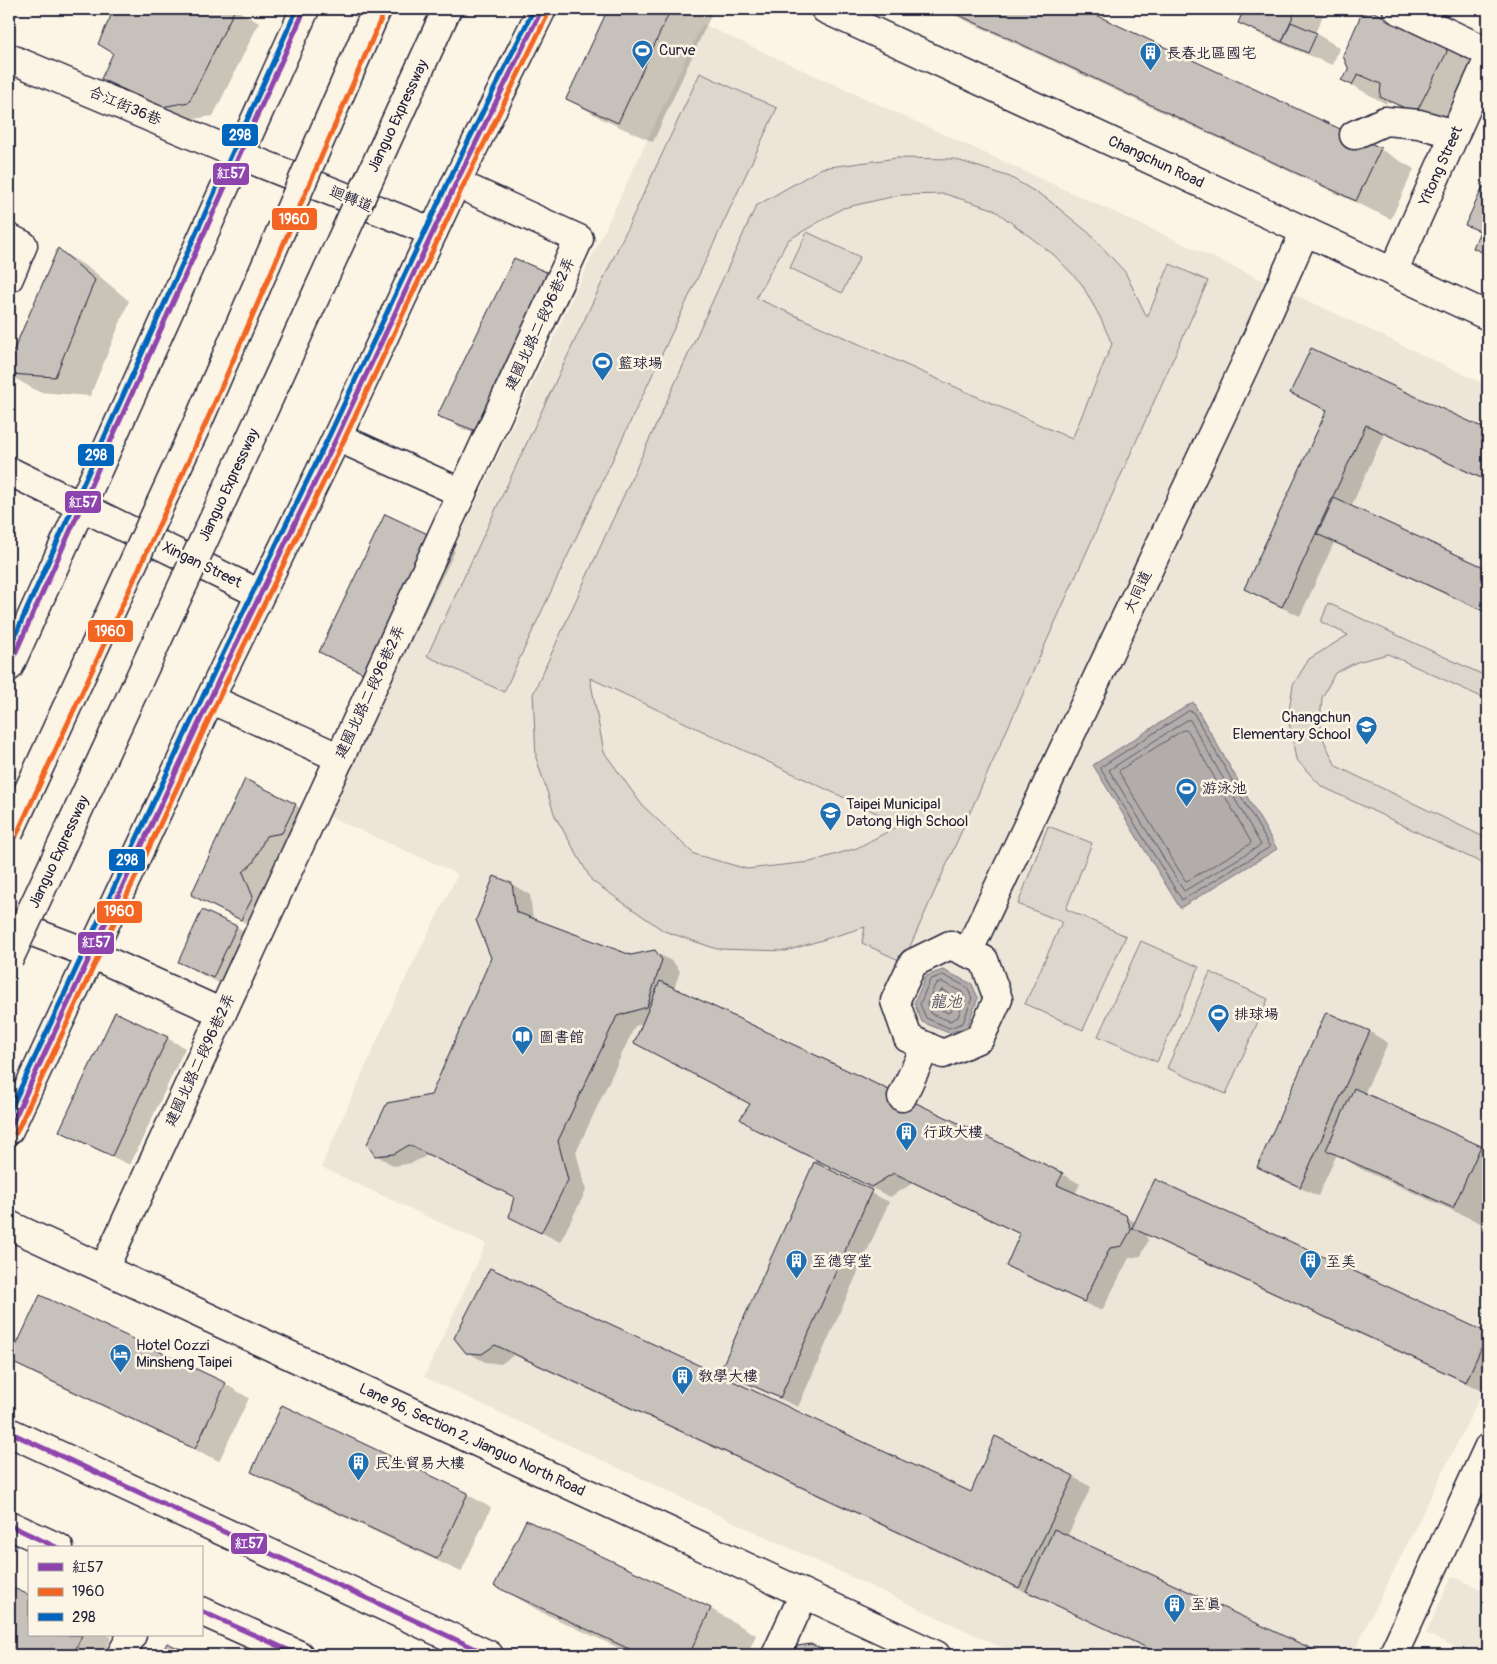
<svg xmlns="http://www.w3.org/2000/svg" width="1497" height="1664" viewBox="0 0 1497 1664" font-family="Pangolin,'LXGW WenKai TC',sans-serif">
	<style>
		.built { fill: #ece5d8 }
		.green { fill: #dcd6cc; stroke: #7f7c84; fill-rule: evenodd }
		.water { fill: #b2adab; stroke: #78757e }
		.shadow { fill: #0003 }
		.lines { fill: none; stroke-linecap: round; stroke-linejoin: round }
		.shore { stroke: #5c5a68; stroke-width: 1 }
		.building { fill: #c6c1bb; stroke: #22223b }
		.minor-casing { stroke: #22223b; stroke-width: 31 }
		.minor { stroke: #fcf5e5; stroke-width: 28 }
		.highway-bridge-casing { stroke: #22223b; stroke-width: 31; stroke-linecap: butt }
		.highway-bridge { stroke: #fcf5e5; stroke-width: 28 }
		.bus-1-casing { stroke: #fcf5e5; stroke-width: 9 }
		.bus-2-casing { stroke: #fcf5e5; stroke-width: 9 }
		.bus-3-casing { stroke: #fcf5e5; stroke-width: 9 }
		.bus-1 { stroke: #8e44ad; stroke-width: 5 }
		.bus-2 { stroke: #f26522; stroke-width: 5 }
		.bus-3 { stroke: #0065bd; stroke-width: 5 }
		.labels { text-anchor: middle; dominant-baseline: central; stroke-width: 5; stroke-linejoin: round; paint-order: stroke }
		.poi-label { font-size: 15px; fill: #22223b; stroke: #fcf5e5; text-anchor: start }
		.street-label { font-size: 15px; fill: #22223b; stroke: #fcf5e5 }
		.water-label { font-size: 16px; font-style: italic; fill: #545362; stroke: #fcf5e5 }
		.line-badge { stroke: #fcf5e5; stroke-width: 2 }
		.badge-label { font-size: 14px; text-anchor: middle; font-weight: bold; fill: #fff }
	</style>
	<rect width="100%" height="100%" fill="#fcf5e5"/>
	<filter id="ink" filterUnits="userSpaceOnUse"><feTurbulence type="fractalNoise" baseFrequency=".02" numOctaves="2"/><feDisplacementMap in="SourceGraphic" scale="10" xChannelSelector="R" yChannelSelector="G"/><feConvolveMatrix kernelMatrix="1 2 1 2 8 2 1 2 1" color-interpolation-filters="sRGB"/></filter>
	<g filter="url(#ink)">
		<g class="built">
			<path d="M702 24 1328 310 1488 386V1381L1363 1633 1354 1655H1018L424 1377 486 1244 321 1167 396 998 458 874 324 814 381 691 426 608Z"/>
			<path d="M1452 1576 1488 1592V1655H1474L1426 1634Z"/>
		</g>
		<g class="green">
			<path d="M700 73 777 108 504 692 427 656Z"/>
			<path d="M897 158 954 159 1010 177 1046 198 1089 233 1125 272 1147 317 1170 264 1208 281 903 962 862 943 865 927 786 951 717 949 664 931 592 881 555 816 536 758 533 694 756 206 822 168ZM945 194 993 209 1054 255 1081 283 1100 317 1112 344 1072 439 756 298 788 240 843 208 900 195ZM590 678 900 824V825L857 848 810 862 747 869 694 854 642 805 604 752Z"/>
			<path d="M807 232 860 257 842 293 790 268Z"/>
			<path d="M1328 603 1488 677V700L1388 654 1357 662 1335 673 1322 698 1320 721 1324 741 1336 766 1488 839V866L1321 786 1296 759 1288 717 1293 685 1309 659 1348 635 1321 622Z"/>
			<path d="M1048 826 1092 843 1066 909 1126 936 1083 1030 1025 1004 1062 922 1018 904Z"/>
			<path d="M1141 941 1199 967 1157 1062 1098 1036Z"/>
			<path d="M1210 972 1268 999 1226 1094 1167 1068Z"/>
		</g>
		<g class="water">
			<path d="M1193 702 1277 849 1180 908 1093 765Z"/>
			<path d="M943 970 972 984 978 998 967 1027 949 1033 922 1022 914 1003 926 976Z"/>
		</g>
		<g class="shadow">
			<path d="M116 9H235L259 23 213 116 187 120 126 92 102 78 115 53 99 44Z"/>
			<path d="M452 9H464L462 13Z"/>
			<path d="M609 9H705L712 13 653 142 602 119 568 99Z"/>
			<path d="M941 9H1081L1380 149 1414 169 1391 219Z"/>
			<path d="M1245 9H1326L1315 33 1340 48 1332 65 1263 36 1239 22Z"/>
			<path d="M1444 46 1479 65 1451 131 1416 116 1388 100 1386 104 1377 99 1343 80 1350 70Z"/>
			<path d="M1483 188 1488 191V255L1475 247 1481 232 1467 224Z"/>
			<path d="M59 250 92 270 129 301 90 396 39 392 9 375V364Z"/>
			<path d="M550 275 574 289 500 444 463 429 439 415Z"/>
			<path d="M1311 349 1488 431V482L1384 434 1351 507 1488 570V614L1334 543 1300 616 1263 599 1245 588 1327 411 1292 392Z"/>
			<path d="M431 538 455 551 389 686 345 665 321 652Z"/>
			<path d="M295 805 319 819 265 933 192 895Z"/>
			<path d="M512 884 530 895 533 920 631 957 655 952 673 962 680 971 674 989 1062 1174 1080 1184 1075 1194 1136 1222 1156 1180 1488 1334V1385L1485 1392 1146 1235 1148 1241 1141 1256 1129 1258 1102 1311 1026 1276 1008 1265 1021 1235 913 1183 890 1197 773 1139 754 1128 751 1104 643 1024 635 1026 576 1152 586 1191 560 1242 511 1217 516 1198 428 1155 412 1163 394 1166 376 1155 432 1096 492 959Z"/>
			<path d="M203 912 237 927 261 941 237 991 204 976 180 962Z"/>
			<path d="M1327 1013 1370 1032 1388 1043 1364 1094 1488 1152 1487 1226 1361 1169 1337 1154 1318 1196 1276 1177 1258 1166Z"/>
			<path d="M167 1038 185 1048 130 1165 79 1141 61 1131Z"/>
			<path d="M815 1164 889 1202 798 1407 740 1380 722 1370Z"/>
			<path d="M491 1270 971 1494 1073 1477 1091 1487 1067 1537 1322 1655H1161L1038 1596V1598L514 1355 501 1364 485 1362 467 1352Z"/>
			<path d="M11 1361 225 1384 249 1398 219 1461 34 1374Z"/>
			<path d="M252 1471 467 1494 491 1508 461 1572 276 1485Z"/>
			<path d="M526 1522 711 1609 756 1635 747 1655H634L541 1612 496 1585Z"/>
			<path d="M9 1587 29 1597V1635H107L111 1638 103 1655H9Z"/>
		</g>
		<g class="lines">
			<g class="shore">
				<path d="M1189 711 1193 712 1270 847 1182 900 1100 768Z"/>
				<path d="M1190 720 1261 845 1184 891 1109 770 1187 720Z"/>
				<path d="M1184 730 1188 731 1251 842 1250 844 1187 881 1185 880 1119 772 1120 770Z"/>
				<path d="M943 975 967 987 972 998 963 1023 949 1028 926 1018 920 1004 930 980Z"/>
				<path d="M942 982 962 992 965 998 958 1017 950 1021 931 1014 927 1004 935 985Z"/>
				<path d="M942 990 957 998 951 1012 948 1013 936 1007C934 1002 938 993 942 990Z"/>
			</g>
		</g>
		<g class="building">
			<path d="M114 9H235L189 102 162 107 101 79 113 53 98 44Z"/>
			<path d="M608 9H671L618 123 566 99Z"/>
			<path d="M946 9H1083L1381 148 1356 201Z"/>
			<path d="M1244 9H1296L1282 42 1238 23Z"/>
			<path d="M1369 10 1445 44 1447 52 1416 113 1380 97 1381 84 1358 74 1352 85 1341 80 1349 70 1343 56 1361 15Z"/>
			<path d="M1291 22 1317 33 1308 53 1282 42Z"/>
			<path d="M1483 187 1488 189V255L1473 248 1480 231 1465 225Z"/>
			<path d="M58 248 95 280 55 377 9 374V361Z"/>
			<path d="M514 258 551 274 476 431 437 416Z"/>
			<path d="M1311 348 1488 430V481L1366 425 1282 607 1244 589 1327 410 1290 393Z"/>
			<path d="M1334 498 1488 569V613L1317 534Z"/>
			<path d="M385 514 432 536 365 674 319 652Z"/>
			<path d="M245 779 296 804 282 833 266 836 253 863 243 872 253 897 241 920 191 895Z"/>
			<path d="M494 876 512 883 516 912 631 955 655 950 662 960 647 1007 617 1016 558 1141 568 1180 541 1233 509 1217 514 1197 409 1145 394 1154 375 1156 367 1144 387 1103 431 1095 491 958 476 920Z"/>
			<path d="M202 910 237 926 213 978 178 962Z"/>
			<path d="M660 981 1063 1173 1057 1185 1126 1215 1131 1230 1122 1246 1110 1248 1084 1302 1006 1266 1020 1234 894 1173 871 1187 754 1129 740 1119 750 1104 634 1043Z"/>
			<path d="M115 1012 168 1037 112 1156 59 1131Z"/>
			<path d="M1326 1012 1370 1031 1300 1187 1257 1167Z"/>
			<path d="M1354 1088 1481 1146 1453 1208 1326 1150Z"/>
			<path d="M814 1162 872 1190 780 1398 720 1371Z"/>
			<path d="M1155 1179 1488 1333 1466 1382 1132 1228Z"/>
			<path d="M490 1268 971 1492 995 1436 1074 1476 1019 1588 495 1345 482 1354 466 1353 454 1338Z"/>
			<path d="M40 1295 226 1383 195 1449 9 1361Z"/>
			<path d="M282 1405 468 1493 437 1559 251 1472Z"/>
			<path d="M526 1520 711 1608 689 1655H642L494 1586Z"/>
			<path d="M1054 1529 1325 1655H1162L1026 1591Z"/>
			<path d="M9 1586 29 1595V1635H82L73 1655H9Z"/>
			<path d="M167 1643 193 1655H161Z"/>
			<path d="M811 1644 834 1655H793L797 1646Z"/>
		</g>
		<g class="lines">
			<defs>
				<g id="minor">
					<path d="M825 9 1488 316"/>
					<path d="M1397 9 1488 52"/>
					<path d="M9 58 240 155 433 232"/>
					<path d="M1354 135 1385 121 1419 124 1455 134"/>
					<path d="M9 238 23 245 9 278"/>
					<path d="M1393 272 1488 60"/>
					<path d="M337 437 462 493"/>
					<path d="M9 471 260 594"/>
					<path d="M9 667 305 9"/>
					<path d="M210 699 340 758"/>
					<path d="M9 923 91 954 222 1013"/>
					<path d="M950 945 984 960 998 999 980 1038 943 1054 908 1038 895 1001 913 963Z"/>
					<path d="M968 952 1244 367 1305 231"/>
					<path d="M902 1097 926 1046"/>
					<path d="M9 1130 224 669 337 437 456 183 542 9"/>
					<path d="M9 1225 936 1655"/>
					<path d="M104 1269 579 239 456 183"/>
					<path d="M9 1432 489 1655"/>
					<path d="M9 1525 59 1548"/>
					<path d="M201 1611 299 1655"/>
					<path d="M121 1655 132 1635"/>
					<path d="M776 1655 804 1594"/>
					<path d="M1393 1655 1488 1448"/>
				</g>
			</defs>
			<use href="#minor" class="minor-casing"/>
			<use href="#minor" class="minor"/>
			<defs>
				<g id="highway-bridge">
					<path d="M9 833 198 422 377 9"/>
					<path d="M9 959 209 529 447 9"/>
				</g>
			</defs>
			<use href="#highway-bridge" class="highway-bridge-casing"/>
			<use href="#highway-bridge" class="highway-bridge"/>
			<defs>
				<g id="bus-1">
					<path d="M9 667 305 9"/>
					<path d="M9 1130 224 669 337 437 456 183 542 9"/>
					<path d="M9 1432 489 1655"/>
					<path d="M9 1525 58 1548"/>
					<path d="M201 1611 299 1655"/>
				</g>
				<g id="bus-2">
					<path d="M16 836 205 425 384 12"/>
					<path d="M16 1133 231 672 344 440 463 186 549 12"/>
				</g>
				<g id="bus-3">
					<path d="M9 649 297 9"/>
					<path d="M9 1113 217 666 330 434 449 180 534 9"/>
				</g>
			</defs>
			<use href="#bus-1" class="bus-1-casing"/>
			<use href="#bus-2" class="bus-2-casing"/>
			<use href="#bus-3" class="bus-3-casing"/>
			<use href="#bus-1" class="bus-1"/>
			<use href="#bus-2" class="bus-2"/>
			<use href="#bus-3" class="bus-3"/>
		</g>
	</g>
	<defs>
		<symbol id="stadium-pin" viewBox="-11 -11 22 30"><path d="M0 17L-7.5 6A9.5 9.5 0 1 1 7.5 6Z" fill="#1f6fb2" stroke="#fcf5e5"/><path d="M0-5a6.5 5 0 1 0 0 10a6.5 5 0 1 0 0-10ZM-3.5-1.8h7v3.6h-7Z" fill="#fff"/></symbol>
		<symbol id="building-pin" viewBox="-11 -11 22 30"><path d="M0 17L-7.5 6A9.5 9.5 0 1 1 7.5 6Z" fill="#1f6fb2" stroke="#fcf5e5"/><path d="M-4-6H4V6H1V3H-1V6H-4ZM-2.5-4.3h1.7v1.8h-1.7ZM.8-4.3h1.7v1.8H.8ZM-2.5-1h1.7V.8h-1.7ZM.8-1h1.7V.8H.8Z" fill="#fff"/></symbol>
		<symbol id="school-pin" viewBox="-11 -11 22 30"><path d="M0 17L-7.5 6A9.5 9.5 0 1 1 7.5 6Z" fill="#1f6fb2" stroke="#fcf5e5"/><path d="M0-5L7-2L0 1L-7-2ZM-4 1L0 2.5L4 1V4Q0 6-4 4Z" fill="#fff"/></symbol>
		<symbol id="library-pin" viewBox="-11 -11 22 30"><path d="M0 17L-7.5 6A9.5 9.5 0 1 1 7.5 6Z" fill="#1f6fb2" stroke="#fcf5e5"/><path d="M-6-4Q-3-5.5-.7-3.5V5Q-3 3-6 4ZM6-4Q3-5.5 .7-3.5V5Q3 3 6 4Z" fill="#fff"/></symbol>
		<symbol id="hotel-pin" viewBox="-11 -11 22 30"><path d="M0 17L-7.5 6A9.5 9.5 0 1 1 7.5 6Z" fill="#1f6fb2" stroke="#fcf5e5"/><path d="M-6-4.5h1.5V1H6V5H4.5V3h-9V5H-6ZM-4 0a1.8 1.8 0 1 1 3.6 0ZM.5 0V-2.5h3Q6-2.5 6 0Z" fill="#fff"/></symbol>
	</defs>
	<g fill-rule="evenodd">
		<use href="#stadium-pin" x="630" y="38" width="25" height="34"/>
		<use href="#building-pin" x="1138" y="40" width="25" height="34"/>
		<use href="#stadium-pin" x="590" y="350" width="25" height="34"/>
		<use href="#school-pin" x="1354" y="714" width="25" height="34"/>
		<use href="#stadium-pin" x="1174" y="776" width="25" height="34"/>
		<use href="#school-pin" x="818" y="800" width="25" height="34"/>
		<use href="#stadium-pin" x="1206" y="1002" width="25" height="34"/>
		<use href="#library-pin" x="510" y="1024" width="25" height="34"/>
		<use href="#building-pin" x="894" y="1120" width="25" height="34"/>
		<use href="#building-pin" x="784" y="1248" width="25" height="34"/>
		<use href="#building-pin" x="1298" y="1248" width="25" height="34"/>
		<use href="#hotel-pin" x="108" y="1342" width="25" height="34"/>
		<use href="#building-pin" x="670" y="1364" width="25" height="34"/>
		<use href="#building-pin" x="346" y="1450" width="25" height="34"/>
		<use href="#building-pin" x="1162" y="1592" width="25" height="34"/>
	</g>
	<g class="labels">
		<g class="poi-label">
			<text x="659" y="50">Curve</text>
			<text x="1166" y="53">長春北區國宅</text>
			<text x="618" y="363">籃球場</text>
			<text x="1351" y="717" text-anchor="end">Changchun<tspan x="1351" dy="17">Elementary School</tspan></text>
			<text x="1202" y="788">游泳池</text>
			<text x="846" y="804">Taipei Municipal<tspan x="846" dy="17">Datong High School</tspan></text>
			<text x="1234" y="1014">排球場</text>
			<text x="539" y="1037">圖書館</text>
			<text x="923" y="1132">行政大樓</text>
			<text x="812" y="1261">至德穿堂</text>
			<text x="1326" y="1261">至美</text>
			<text x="136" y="1345">Hotel Cozzi<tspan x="136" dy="17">Minsheng Taipei</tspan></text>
			<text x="698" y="1376">教學大樓</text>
			<text x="375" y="1463">民生貿易大樓</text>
			<text x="1191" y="1604">至真</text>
		</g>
		<g class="street-label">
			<text transform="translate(125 106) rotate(23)">合江街36巷</text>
			<text transform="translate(398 116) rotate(-65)">Jianguo Expressway</text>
			<text transform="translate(1156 162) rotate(25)">Changchun Road</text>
			<text transform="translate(1441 166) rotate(-66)">Yitong Street</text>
			<text transform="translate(351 199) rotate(22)">迴轉道</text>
			<text transform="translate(540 324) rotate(-65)">建國北路二段96巷2弄</text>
			<text transform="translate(229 485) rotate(-65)">Jianguo Expressway</text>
			<text transform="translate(202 565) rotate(26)">Xingan Street</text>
			<text transform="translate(1138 592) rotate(-65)">大同道</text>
			<text transform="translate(370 692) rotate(-65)">建國北路二段96巷2弄</text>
			<text transform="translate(59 852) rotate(-65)">Jianguo Expressway</text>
			<text transform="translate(200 1060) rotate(-65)">建國北路二段96巷2弄</text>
			<text transform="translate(472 1440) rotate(25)">Lane 96, Section 2, Jianguo North Road</text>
		</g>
		<g class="water-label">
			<text x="946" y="1002">龍池</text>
		</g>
	</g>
	<g class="line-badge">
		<rect x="221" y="123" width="38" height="24" rx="5" fill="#0065bd"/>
		<rect x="212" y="162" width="38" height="24" rx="5" fill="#8e44ad"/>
		<rect x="271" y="207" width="47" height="24" rx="5" fill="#f26522"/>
		<rect x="77" y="443" width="38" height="24" rx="5" fill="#0065bd"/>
		<rect x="64" y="490" width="38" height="24" rx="5" fill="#8e44ad"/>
		<rect x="87" y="619" width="47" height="24" rx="5" fill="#f26522"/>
		<rect x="108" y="848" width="38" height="24" rx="5" fill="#0065bd"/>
		<rect x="96" y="900" width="47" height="24" rx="5" fill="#f26522"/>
		<rect x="77" y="931" width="38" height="24" rx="5" fill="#8e44ad"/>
		<rect x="230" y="1532" width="38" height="23" rx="5" fill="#8e44ad"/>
	</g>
	<g class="badge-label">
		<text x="240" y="140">298</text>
		<text x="231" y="178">紅57</text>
		<text x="294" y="224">1960</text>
		<text x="96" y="460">298</text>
		<text x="83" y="507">紅57</text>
		<text x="110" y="636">1960</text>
		<text x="127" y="865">298</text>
		<text x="119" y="916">1960</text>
		<text x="96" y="947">紅57</text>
		<text x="249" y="1548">紅57</text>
	</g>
	<rect width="1497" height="1664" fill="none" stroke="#fcf5e5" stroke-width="30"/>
	<rect x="15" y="15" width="1467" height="1634" fill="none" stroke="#22223b" stroke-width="2" filter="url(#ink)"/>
	<rect x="28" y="1546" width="175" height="90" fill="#fcf5e5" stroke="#a5a1a1"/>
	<rect x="38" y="1563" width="25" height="8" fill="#8e44ad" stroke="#a5a1a1"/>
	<text x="72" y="1572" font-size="15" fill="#22223b">紅57</text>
	<rect x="38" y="1588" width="25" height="8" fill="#f26522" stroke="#a5a1a1"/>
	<text x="72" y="1596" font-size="15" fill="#22223b">1960</text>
	<rect x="38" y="1613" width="25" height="8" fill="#0065bd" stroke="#a5a1a1"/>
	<text x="72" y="1622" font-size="15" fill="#22223b">298</text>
</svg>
